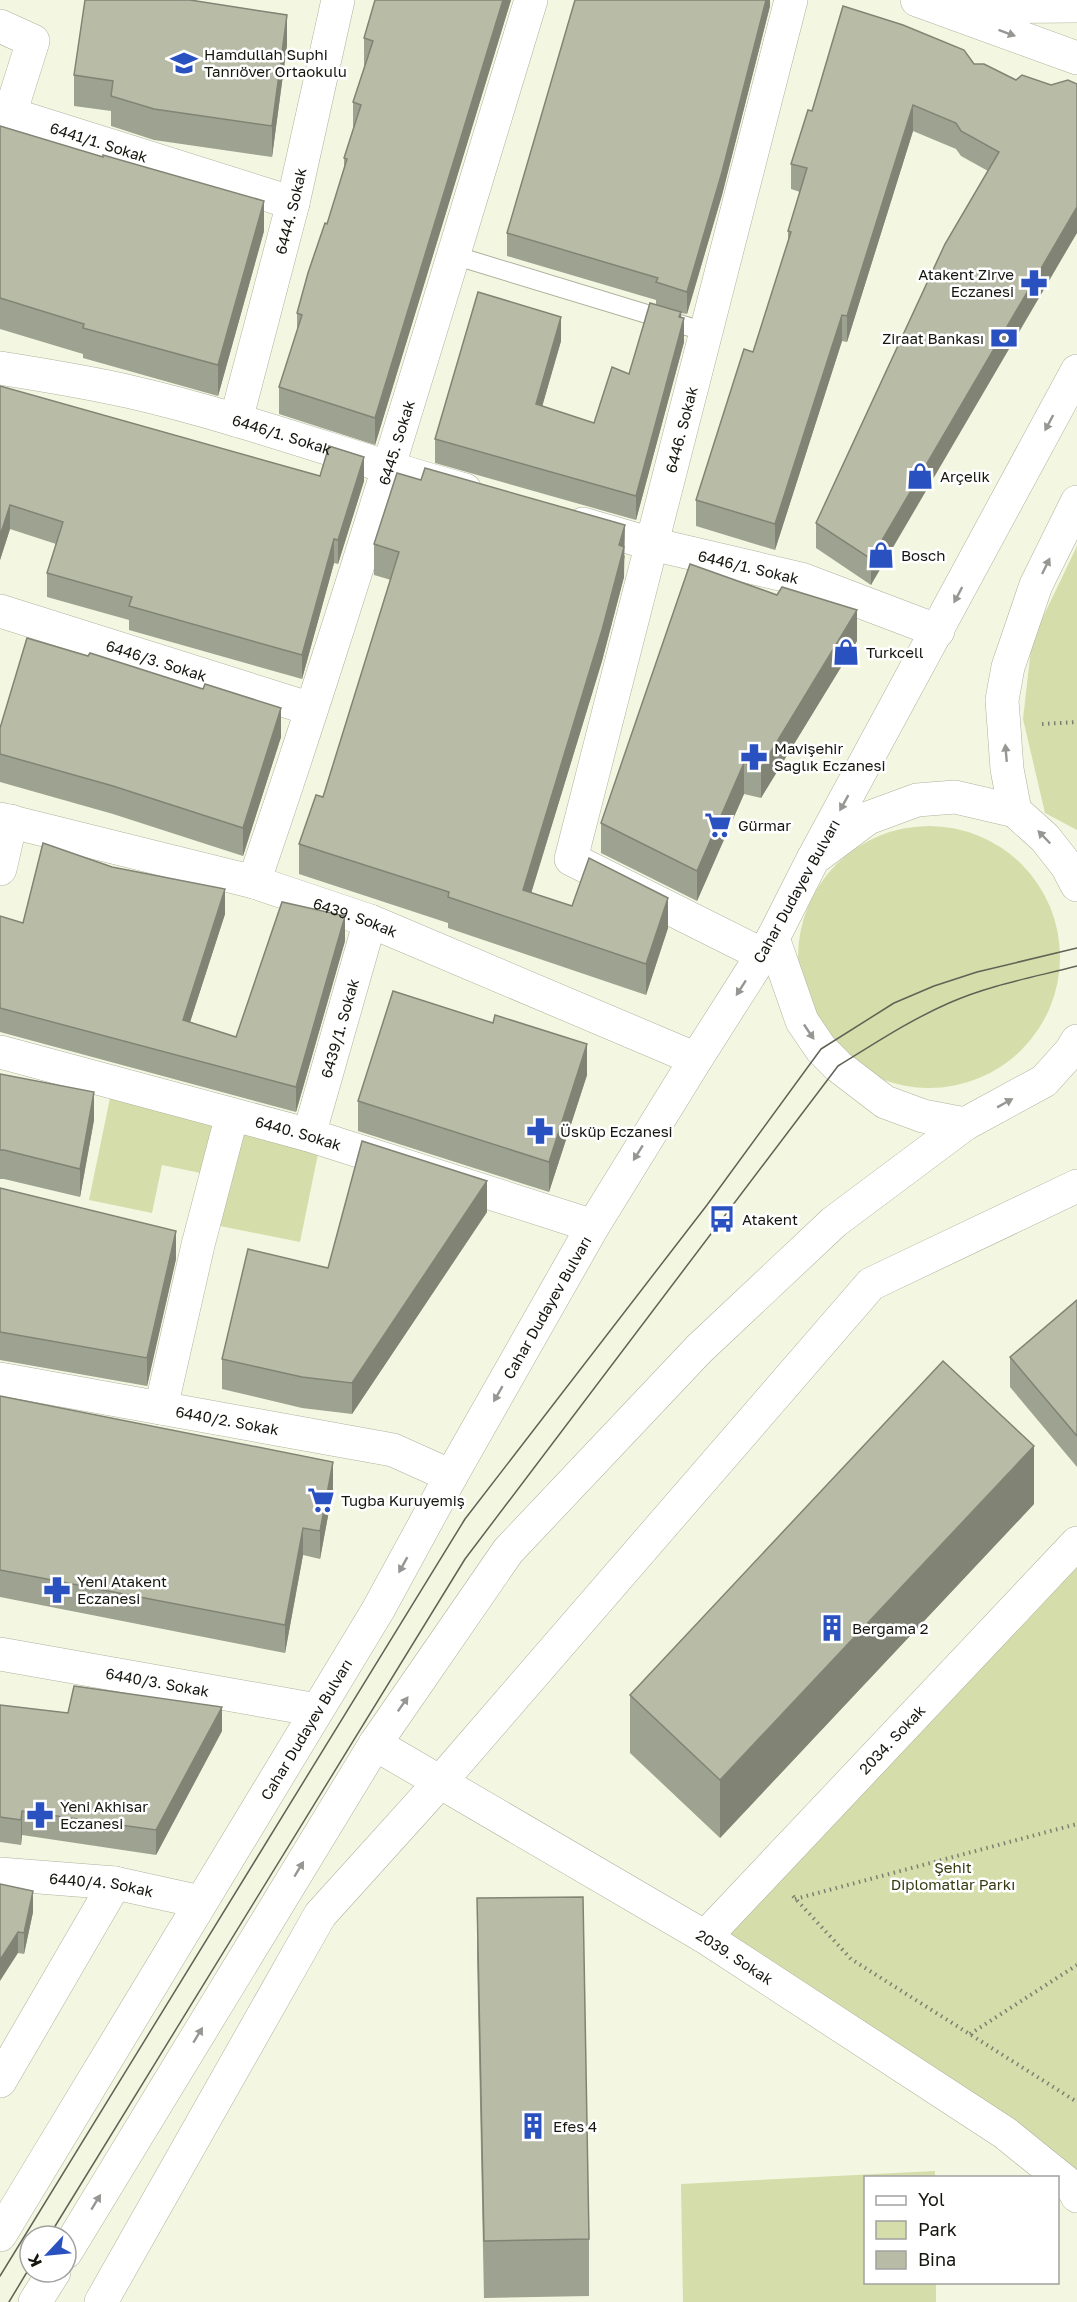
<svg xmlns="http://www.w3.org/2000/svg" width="1077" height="2302" viewBox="0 0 1077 2302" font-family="'Golos Text',sans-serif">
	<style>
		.green { fill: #d5ddaa }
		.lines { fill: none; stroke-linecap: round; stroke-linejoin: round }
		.lane-casing { stroke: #aeb29d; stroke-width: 20 }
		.street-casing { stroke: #aeb29d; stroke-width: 34 }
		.secondary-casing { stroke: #aeb29d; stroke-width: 34 }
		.primary-casing { stroke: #aeb29d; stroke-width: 34 }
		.path { stroke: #7d8071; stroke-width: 4; stroke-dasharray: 1.5 4.5; stroke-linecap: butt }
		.lane { stroke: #fff; stroke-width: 18 }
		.street { stroke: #fff; stroke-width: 33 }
		.secondary { stroke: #fff; stroke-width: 33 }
		.primary { stroke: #fff; stroke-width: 33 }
		.tram { stroke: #5f6255; stroke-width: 1.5 }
		.wall { fill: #9ea290 }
		.shaded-wall { fill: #818475 }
		.building { fill: #b8bca7; stroke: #818475; stroke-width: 1.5 }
		.oneway { fill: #969793 }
		.labels { text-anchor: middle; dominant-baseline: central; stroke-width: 5; stroke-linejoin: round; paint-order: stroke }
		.poi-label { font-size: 15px; fill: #15170f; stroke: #fff; text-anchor: start }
		.street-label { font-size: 15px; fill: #15170f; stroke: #fff }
		.park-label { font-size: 15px; fill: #373c13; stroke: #fff }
	</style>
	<rect width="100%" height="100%" fill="#f3f7e1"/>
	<g class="green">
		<path d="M1077 546V830L1045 813 1023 719 1032 640Z"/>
		<circle cx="929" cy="957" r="131"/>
		<path d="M111 1093 222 1116 210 1175 162 1165 152 1213 89 1200Z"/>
		<path d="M240 1130 319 1149 300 1242 220 1226Z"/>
		<path d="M1077 1553V2173L723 1939Z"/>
		<path d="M935 2171V2177L866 2178V2282L936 2283V2302H683L681 2184Z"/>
	</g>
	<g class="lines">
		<defs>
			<path id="lane" d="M453 255 706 332"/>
			<g id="street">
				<path id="s1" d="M0 26 33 41 10 114 293 203"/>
				<path id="s2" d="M0 368C43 375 88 382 131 392 244 418 353 459 465 490"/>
				<path id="s3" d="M236 420 293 203 338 0"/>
				<path id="s4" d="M583 524 652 544 801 579 938 631"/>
				<path id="s5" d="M0 611 311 709"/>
				<path id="s6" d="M0 819 254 882 370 921 696 1059"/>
				<path d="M0 869 11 821"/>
				<path id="s7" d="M254 882C354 590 441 295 531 0"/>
				<path id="s8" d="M763 955 571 859 791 0"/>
				<path id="s9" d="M0 1052 309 1135 593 1226"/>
				<path id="s10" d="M309 1135 370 921"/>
				<path id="s11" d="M0 1379 393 1450 451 1476"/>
				<path d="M161 1408 198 1245 232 1115"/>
				<path id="s12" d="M0 1654 317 1710"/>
				<path id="s13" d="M375 1744 705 1937 1005 2133 1073 2188 1077 2196"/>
				<path id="s14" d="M0 1874 115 1883 201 1902"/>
				<path id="s15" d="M705 1937 1077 1543"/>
				<path d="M0 2081 115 1883"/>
				<path d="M101 2302 320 1915 441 1781 871 1284 1077 1186"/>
			</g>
			<g id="secondary">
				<path d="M917 0 1077 58"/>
				<path d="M955 7 1077 6"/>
				<path d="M1015 811 1007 769 1002 700 1008 667 1036 585 1077 502"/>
				<path d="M813 859 1077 371"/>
				<path d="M773 938 802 1021 821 1049 838 1066 885 1102 923 1116 965 1124"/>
			</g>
			<g id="primary">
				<path id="s16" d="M0 2235 378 1610 451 1476 593 1226 696 1059 773 938 813 859 868 818 917 800 955 797 1015 811 1045 838 1067 866 1077 885"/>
				<path d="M66 2252 375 1744 508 1551 699 1349 834 1222 965 1124 1044 1081 1071 1051 1077 1041"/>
				<path d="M35 2302 54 2272"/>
			</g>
		</defs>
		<use href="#lane" class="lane-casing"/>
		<use href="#street" class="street-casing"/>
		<use href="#secondary" class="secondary-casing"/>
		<use href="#primary" class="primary-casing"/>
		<g class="path">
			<path d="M1042 724 1077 722"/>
			<path d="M793 1896 851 1959 1077 2102"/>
			<path d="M795 1899 1077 1824"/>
			<path d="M970 2034 1077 1965"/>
		</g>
		<use href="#lane" class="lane"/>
		<use href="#street" class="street"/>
		<use href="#secondary" class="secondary"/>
		<use href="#primary" class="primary"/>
		<g class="tram">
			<path d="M49 2236 465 1559 838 1066C874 1044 910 1020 949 1003 989 985 1035 977 1077 966"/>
			<path d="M0 2276 465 1519 707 1205 821 1049 894 1003 934 986 977 972 1077 948"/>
			<path d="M9 2302 30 2267"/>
		</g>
	</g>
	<g class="wall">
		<path d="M375 0H511L375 445 279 414V387L297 331V313L327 224 344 171V158L353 129V102L365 65H364V38Z"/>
		<path d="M770 0V6L722 195 687 314 681 313 684 342 636 520 435 463V439L561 341 542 406 594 423 629 374 656 305V300L507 256V233Z"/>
		<path d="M287 45 272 157 154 140 111 126V111L74 106V75Z"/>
		<path d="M974 64 1016 80 1022 75 871 585 816 548V523L988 171 961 156 956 149 913 131 847 342 842 341 775 550 696 526V500L753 352 788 243V231L800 192 791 189V164L812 111Z"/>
		<path d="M0 126 264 231 218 396 83 358V354L0 329Z"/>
		<path d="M0 386 320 476 364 481 338 564 334 563 302 679 129 630V620L47 597V573L56 544 10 529 0 560Z"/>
		<path d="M374 544 625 556 624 560V577L602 661 531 893 572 906 668 928 646 995 448 928V923L299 874V844L323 797 391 580 374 575Z"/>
		<path d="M857 641 761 798 744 794 697 901 601 853V823Z"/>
		<path d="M0 728 281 737 243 856 113 814 0 782Z"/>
		<path d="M225 914 190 1022 236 1037 345 941 296 1112 0 1032V916L23 923Z"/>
		<path d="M0 1074 94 1120 80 1197 4 1179H0Z"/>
		<path d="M587 1075 549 1192 358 1131V1101Z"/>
		<path d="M0 1188 176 1259 147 1386 0 1360Z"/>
		<path d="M487 1212 352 1414 302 1408 222 1389V1359L328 1268Z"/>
		<path d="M1077 1300V1467L1010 1387V1357Z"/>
		<path d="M0 1396 333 1489 320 1559 303 1555 285 1653 0 1597Z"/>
		<path d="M1034 1504 720 1838 630 1753V1695Z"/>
		<path d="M0 1705 68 1713 222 1731 156 1855 22 1835 21 1845 0 1842Z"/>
		<path d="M0 1884 33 1912 24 1954 18 1953Z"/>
		<path d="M477 1898 589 2239V2296L484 2298 477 1956Z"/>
	</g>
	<g class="shaded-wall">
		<path d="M503 0H511L375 445V418Z"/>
		<path d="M766 0H770V6L722 195 687 314V292Z"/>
		<path d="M287 15V45L272 157V126Z"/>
		<path d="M913 105V131L847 342V316Z"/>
		<path d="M264 201V231L218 396V365Z"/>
		<path d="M1077 207V233L871 585V559Z"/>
		<path d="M681 312V329L684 318V342L636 520V496Z"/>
		<path d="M842 315V341L775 550V524Z"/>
		<path d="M561 317V341L536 428V404Z"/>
		<path d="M364 457V481L338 564V540Z"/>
		<path d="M10 505V529L0 560V536Z"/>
		<path d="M625 525 624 577 602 661 523 920V890Z"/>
		<path d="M334 539V563L302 679V655Z"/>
		<path d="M857 610V641L761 798V768Z"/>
		<path d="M281 708V737L243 856V828Z"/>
		<path d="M744 763V794L697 901V871Z"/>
		<path d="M225 889V914L183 1044V1020Z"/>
		<path d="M668 898V928L646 995V964Z"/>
		<path d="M345 916V941L296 1112V1087Z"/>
		<path d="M587 1044V1075L549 1192V1162Z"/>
		<path d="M94 1092V1120L80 1197V1169Z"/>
		<path d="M487 1181V1212L352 1414V1383Z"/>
		<path d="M176 1231V1259L147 1386V1358Z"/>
		<path d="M1034 1446V1504L720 1838V1780Z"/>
		<path d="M333 1462V1489L320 1559V1531Z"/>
		<path d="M303 1528V1555L285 1653V1625Z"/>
		<path d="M222 1707V1731L156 1855V1830Z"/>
		<path d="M22 1811V1835L21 1845V1820Z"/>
		<path d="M33 1891V1912L24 1954V1933Z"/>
		<path d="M18 1932V1953L0 1981V1960Z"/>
	</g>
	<g class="building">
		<path d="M85 0H190L287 15 272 126 154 109 111 96 113 81 74 75Z"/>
		<path d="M375 0H503L375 418 279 387 302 315 297 313 308 273 325 223 327 224 347 159 344 158 361 105 353 102 373 41 364 38Z"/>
		<path d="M575 0H766L722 172 687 292 656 282 658 278 507 233Z"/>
		<path d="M843 6 903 25 964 50 974 64H984L1016 80 1022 75 1051 85 1068 80 1077 84V207L871 559 816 523 945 244 999 152 961 131 956 123 913 105 847 316 842 315 775 524 696 500 744 349 753 352 791 232 788 231 807 168 791 164 808 110 812 111Z"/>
		<path d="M0 126 103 157V155L264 201 218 365 83 328 84 324 0 298Z"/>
		<path d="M478 292 561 317 536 404 594 423 612 367 629 374 650 303 681 312 679 317 684 318 636 496 435 439Z"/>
		<path d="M0 386 320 476 329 446 364 457 338 540 334 539 302 655 129 606 132 597 47 573 63 522 10 505 0 536Z"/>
		<path d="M425 468 625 525 619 545 624 547 602 630 523 890 572 906 589 858 668 898 646 964 448 897 449 892 299 844 316 795 323 797 399 552 374 544 397 473 421 480Z"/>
		<path d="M690 564 777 595 782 587 857 610 761 768 744 763 697 871 601 823Z"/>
		<path d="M27 638 88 656 90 653 203 689 205 684 281 708 243 828 113 786 0 754V728Z"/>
		<path d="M43 843 112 867 225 889 183 1020 236 1037 282 902 345 916 296 1087 0 1008V916L23 923Z"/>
		<path d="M393 991 493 1023 495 1015 587 1044 549 1162 358 1101Z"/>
		<path d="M0 1074 94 1092 80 1169 4 1150H0Z"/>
		<path d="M362 1141 487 1181 352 1383 302 1377 222 1359 248 1249 328 1268Z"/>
		<path d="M0 1188 176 1231 147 1358 0 1332Z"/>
		<path d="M1077 1300V1436L1010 1357Z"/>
		<path d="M943 1361 1034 1446 720 1780 630 1695Z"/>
		<path d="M0 1396 333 1462 320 1531 303 1528 285 1625 0 1570Z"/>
		<path d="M74 1686 222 1707 156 1830 22 1811 21 1820 0 1817V1705L68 1713Z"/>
		<path d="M0 1884 33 1891 24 1933 18 1932 0 1960Z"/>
		<path d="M583 1897 589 2239 484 2241 477 1898Z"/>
	</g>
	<defs><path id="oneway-solid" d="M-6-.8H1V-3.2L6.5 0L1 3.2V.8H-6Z" transform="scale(1.5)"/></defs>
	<g class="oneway">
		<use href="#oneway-solid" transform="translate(1007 33) rotate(20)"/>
		<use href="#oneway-solid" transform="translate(1049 423) rotate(118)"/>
		<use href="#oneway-solid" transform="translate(1046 566) rotate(-64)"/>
		<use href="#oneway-solid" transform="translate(958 595) rotate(118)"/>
		<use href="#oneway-solid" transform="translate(1006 753) rotate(-95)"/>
		<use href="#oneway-solid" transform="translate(844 803) rotate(119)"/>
		<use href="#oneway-solid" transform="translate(1044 837) rotate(-134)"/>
		<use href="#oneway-solid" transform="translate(741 988) rotate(123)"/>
		<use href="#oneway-solid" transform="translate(809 1032) rotate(56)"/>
		<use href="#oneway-solid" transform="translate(1005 1103) rotate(-29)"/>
		<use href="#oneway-solid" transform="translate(638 1153) rotate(122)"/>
		<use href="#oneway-solid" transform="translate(498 1394) rotate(120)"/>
		<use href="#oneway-solid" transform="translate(403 1565) rotate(119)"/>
		<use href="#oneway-solid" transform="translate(403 1704) rotate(-55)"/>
		<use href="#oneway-solid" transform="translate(299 1869) rotate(-59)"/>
		<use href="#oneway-solid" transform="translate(198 2035) rotate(-59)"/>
		<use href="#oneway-solid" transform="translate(96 2202) rotate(-59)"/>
	</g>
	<defs>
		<symbol id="school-bare" viewBox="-9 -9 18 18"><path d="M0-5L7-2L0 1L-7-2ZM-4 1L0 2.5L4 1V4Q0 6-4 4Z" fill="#2a51c0" stroke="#fff" stroke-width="2.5" paint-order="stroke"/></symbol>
		<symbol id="pharmacy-bare" viewBox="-9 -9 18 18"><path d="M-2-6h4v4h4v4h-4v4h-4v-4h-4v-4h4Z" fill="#2a51c0" stroke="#fff" stroke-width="2.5" paint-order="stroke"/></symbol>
		<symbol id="bank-bare" viewBox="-9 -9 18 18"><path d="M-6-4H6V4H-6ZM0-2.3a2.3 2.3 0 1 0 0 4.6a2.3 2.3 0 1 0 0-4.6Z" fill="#2a51c0" stroke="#fff" stroke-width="2.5" paint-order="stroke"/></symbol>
		<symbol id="shop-bare" viewBox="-9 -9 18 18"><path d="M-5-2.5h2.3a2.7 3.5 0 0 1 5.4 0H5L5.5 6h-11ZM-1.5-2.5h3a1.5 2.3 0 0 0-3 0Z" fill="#2a51c0" stroke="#fff" stroke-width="2.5" paint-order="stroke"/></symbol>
		<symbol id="supermarket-bare" viewBox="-9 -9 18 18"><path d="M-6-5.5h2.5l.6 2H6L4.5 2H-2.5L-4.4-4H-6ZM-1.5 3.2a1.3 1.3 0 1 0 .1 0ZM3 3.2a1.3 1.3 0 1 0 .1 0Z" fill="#2a51c0" stroke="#fff" stroke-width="2.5" paint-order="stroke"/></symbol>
		<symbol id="bus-bare" viewBox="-9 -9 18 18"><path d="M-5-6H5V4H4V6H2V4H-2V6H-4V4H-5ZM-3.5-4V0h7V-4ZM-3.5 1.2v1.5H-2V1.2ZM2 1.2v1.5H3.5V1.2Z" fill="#2a51c0" stroke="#fff" stroke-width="2.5" paint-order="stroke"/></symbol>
		<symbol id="building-bare" viewBox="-9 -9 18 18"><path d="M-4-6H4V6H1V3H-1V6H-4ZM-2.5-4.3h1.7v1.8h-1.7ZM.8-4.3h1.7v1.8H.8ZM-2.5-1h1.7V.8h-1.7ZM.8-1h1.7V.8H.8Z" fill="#2a51c0" stroke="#fff" stroke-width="2.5" paint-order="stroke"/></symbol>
	</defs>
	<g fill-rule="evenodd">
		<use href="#school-bare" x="165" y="44" width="38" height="38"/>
		<use href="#pharmacy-bare" x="1015" y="264" width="38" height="38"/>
		<use href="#bank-bare" x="985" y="319" width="38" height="38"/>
		<use href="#shop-bare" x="901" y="457" width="38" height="38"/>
		<use href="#shop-bare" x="862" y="536" width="38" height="38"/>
		<use href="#shop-bare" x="827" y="633" width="38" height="38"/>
		<use href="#pharmacy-bare" x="735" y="738" width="38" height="38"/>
		<use href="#supermarket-bare" x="699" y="806" width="38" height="38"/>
		<use href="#pharmacy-bare" x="521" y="1112" width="38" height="38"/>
		<use href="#bus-bare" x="703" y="1200" width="38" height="38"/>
		<use href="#supermarket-bare" x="302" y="1481" width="38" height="38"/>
		<use href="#pharmacy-bare" x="38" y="1571" width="38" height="38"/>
		<use href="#building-bare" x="813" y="1609" width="38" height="38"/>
		<use href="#pharmacy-bare" x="21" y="1796" width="38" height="38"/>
		<use href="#building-bare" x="514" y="2107" width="38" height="38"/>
	</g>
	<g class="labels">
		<g class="poi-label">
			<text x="204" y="54">Hamdullah Suphi<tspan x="204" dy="17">Tanrıöver Ortaokulu</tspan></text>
			<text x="1014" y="274" text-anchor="end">Atakent Zirve<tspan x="1014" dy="17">Eczanesi</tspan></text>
			<text x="984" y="338" text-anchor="end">Ziraat Bankası</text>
			<text x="940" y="476">Arçelik</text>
			<text x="901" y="555">Bosch</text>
			<text x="866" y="652">Turkcell</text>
			<text x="774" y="748">Mavişehir<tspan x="774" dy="17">Sağlık Eczanesi</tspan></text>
			<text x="738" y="825">Gürmar</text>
			<text x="560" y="1131">Üsküp Eczanesi</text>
			<text x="742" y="1219">Atakent</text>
			<text x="341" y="1500">Tuğba Kuruyemiş</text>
			<text x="77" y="1581">Yeni Atakent<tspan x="77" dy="17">Eczanesi</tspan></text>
			<text x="852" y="1628">Bergama 2</text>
			<text x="60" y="1806">Yeni Akhisar<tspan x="60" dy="17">Eczanesi</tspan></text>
			<text x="553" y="2126">Efes 4</text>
		</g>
		<g class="street-label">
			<text stroke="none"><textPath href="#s1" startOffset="206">6441/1. Sokak</textPath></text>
			<text stroke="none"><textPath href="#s3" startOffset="216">6444. Sokak</textPath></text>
			<text stroke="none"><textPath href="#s8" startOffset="658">6446. Sokak</textPath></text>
			<text stroke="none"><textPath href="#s2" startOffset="290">6446/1. Sokak</textPath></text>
			<text stroke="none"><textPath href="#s7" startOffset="462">6445. Sokak</textPath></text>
			<text stroke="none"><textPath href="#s4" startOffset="171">6446/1. Sokak</textPath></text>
			<text stroke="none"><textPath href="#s5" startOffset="164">6446/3. Sokak</textPath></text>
			<text transform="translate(796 891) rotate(-61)">Cahar Dudayev Bulvarı</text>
			<text stroke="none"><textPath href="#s6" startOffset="369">6439. Sokak</textPath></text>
			<text stroke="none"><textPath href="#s10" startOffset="111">6439/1. Sokak</textPath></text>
			<text stroke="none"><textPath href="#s9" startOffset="309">6440. Sokak</textPath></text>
			<text stroke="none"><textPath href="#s16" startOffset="1077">Cahar Dudayev Bulvarı</textPath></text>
			<text stroke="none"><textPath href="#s11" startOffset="231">6440/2. Sokak</textPath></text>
			<text stroke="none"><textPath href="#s12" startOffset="160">6440/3. Sokak</textPath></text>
			<text stroke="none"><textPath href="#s16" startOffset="591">Cahar Dudayev Bulvarı</textPath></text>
			<text stroke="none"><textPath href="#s15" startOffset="272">2034. Sokak</textPath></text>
			<text stroke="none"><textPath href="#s14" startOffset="102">6440/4. Sokak</textPath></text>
			<text stroke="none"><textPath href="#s13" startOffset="418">2039. Sokak</textPath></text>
		</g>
		<g class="park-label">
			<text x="953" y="1867">Şehit<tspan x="953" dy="17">Diplomatlar Parkı</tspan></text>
		</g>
	</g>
	<rect x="864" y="2176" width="195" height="108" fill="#ffffff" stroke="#a1a29f" stroke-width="1.5"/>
	<rect x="876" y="2196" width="30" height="9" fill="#ffffff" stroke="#a1a29f" stroke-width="1.5"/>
	<text x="918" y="2206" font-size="18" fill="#15170f">Yol</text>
	<rect x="876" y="2221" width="30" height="18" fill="#d5ddaa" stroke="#a1a29f" stroke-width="1.5"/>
	<text x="918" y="2236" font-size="18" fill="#15170f">Park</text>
	<rect x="876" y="2251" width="30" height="18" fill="#b8bca7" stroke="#a1a29f" stroke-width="1.5"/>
	<text x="918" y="2266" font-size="18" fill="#15170f">Bina</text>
	<g transform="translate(48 2254) rotate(244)"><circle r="28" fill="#ffffff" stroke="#a1a29f" stroke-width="1.5"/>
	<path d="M0-4.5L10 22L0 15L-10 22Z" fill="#2a51c0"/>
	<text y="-9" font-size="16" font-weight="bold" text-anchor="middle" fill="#15170f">K</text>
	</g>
</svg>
